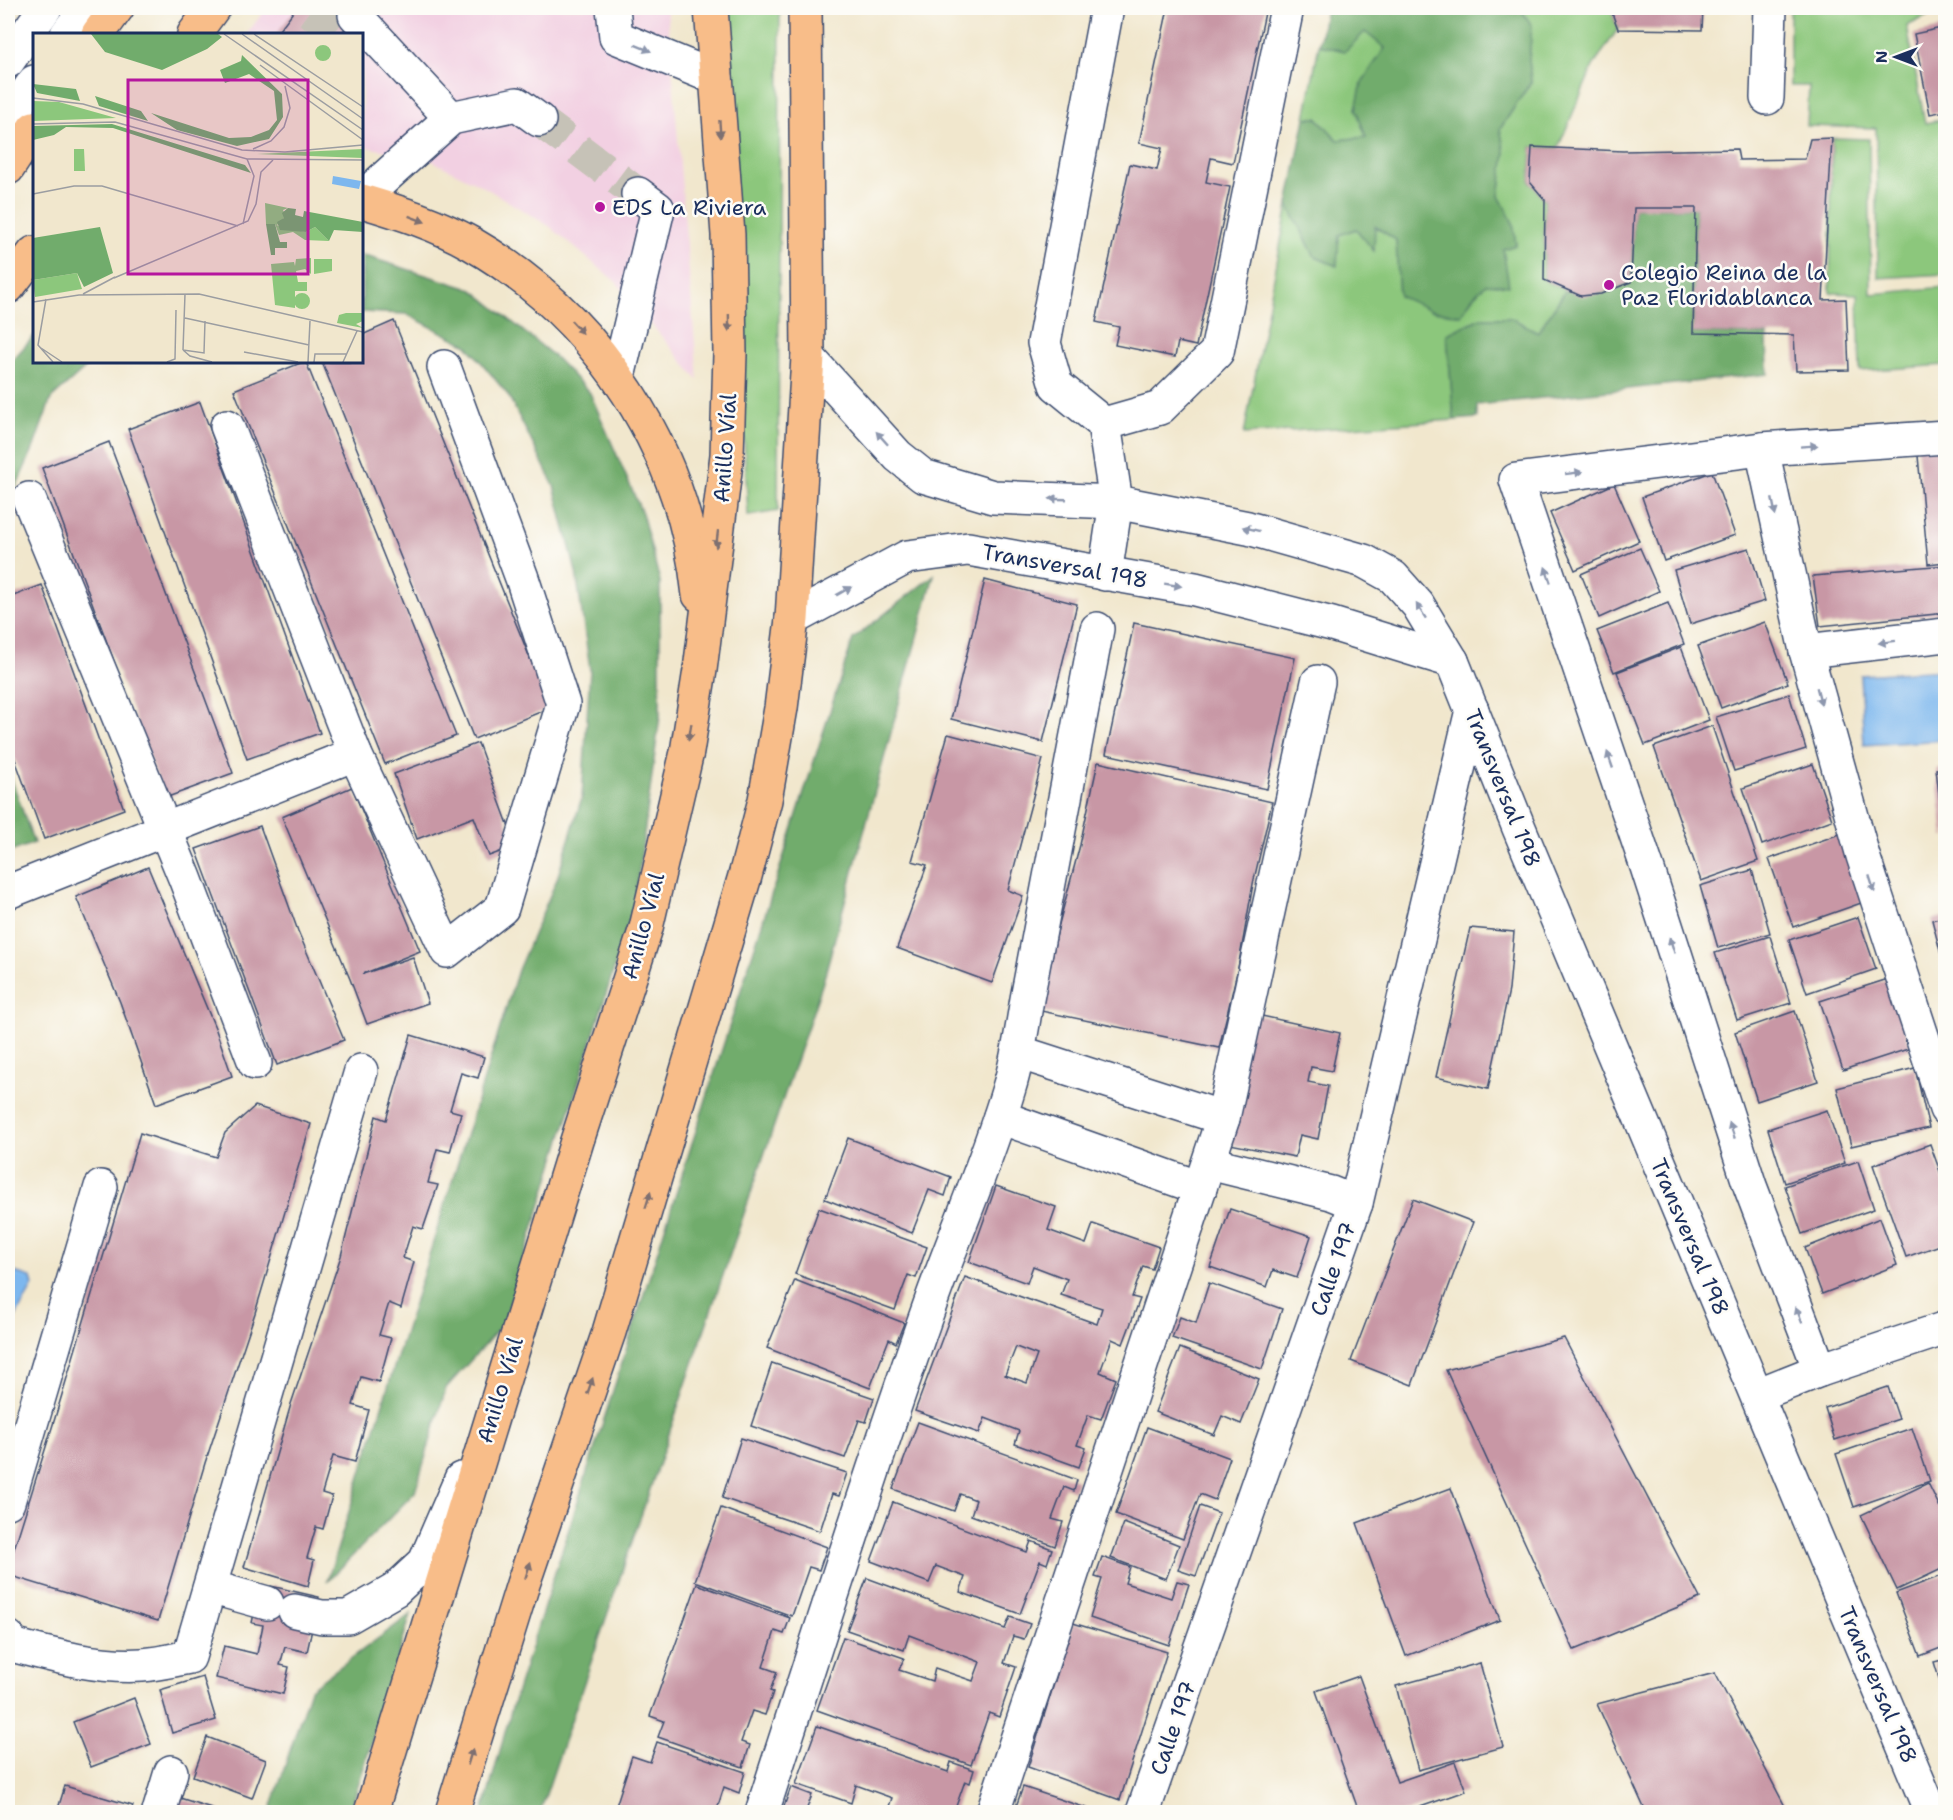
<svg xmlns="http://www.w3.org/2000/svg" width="1953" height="1820" viewBox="0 0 1953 1820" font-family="'Shantell Sans',sans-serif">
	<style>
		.built { fill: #f2d0e2 }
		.green { fill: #8cc77c; stroke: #547b6d; stroke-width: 1.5 }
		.forest { fill: #71ac6c; stroke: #466e65; stroke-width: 1.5 }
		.water { fill: #7db7ee; stroke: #4c73a6; stroke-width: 1.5 }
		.building { fill: #c897a5; fill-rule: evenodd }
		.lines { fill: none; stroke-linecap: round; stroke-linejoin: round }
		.minor-tunnel { stroke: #c6c2b7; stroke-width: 33; stroke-dasharray: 33 16; stroke-linecap: butt }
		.minor-casing { stroke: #3b4b6f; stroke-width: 36 }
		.highway-casing { stroke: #3b4b6f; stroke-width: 36 }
		.minor { stroke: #fff; stroke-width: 33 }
		.highway { stroke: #f8bd89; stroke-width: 33 }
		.oneway { fill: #8d97ae }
		.oneway2 { fill: #7e6f71 }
		.poi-dot { fill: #b5179e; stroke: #fdfcf7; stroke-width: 2 }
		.labels { text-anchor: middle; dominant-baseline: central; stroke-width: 5; stroke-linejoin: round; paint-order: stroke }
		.poi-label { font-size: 22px; fill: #1b2f5e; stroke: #fdfcf7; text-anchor: start }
		.street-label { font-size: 22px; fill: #1b2f5e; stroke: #fdfcf7 }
		.inset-road { fill: none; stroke: #9b9da1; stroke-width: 1.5 }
		.view { fill: #b5179e; fill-opacity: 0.15; stroke: #b5179e; stroke-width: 3 }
		.inset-edge { fill: none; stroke: #1b2f5e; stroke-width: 3 }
	</style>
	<rect width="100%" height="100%" fill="#fdfcf7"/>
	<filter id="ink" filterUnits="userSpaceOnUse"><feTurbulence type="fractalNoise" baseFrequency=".0167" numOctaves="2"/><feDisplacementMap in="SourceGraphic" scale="12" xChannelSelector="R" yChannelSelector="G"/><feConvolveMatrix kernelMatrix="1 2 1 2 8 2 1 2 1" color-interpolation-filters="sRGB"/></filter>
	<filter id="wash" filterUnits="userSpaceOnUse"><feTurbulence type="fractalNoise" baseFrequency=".008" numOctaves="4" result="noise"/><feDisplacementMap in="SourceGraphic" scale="24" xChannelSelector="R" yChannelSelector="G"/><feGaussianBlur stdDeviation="1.35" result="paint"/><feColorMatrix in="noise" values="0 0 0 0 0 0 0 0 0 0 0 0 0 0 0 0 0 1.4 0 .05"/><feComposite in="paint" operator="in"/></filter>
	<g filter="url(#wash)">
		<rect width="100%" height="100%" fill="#f1e7cd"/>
		<path class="built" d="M266 8H667L698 380 616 282 549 226 484 187 432 161 362 146V34H247Z"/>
		<g class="green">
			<path d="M723 8H780L778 511 748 516Z"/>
			<path d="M1520 8H1610L1618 29 1593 66 1558 148 1532 147 1530 182 1545 200 1544 280 1566 290 1538 332 1511 318H1481L1447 334 1454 420 1244 434 1288 205 1315 257 1336 266 1339 235 1356 229 1374 250V226L1396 240 1399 296 1461 315 1473 297 1486 284 1502 249 1516 245 1513 223 1499 196 1505 153 1500 129 1531 82 1529 59 1532 26Z"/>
			<path d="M1790 8H1943L1907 26 1925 123 1945 119V274L1878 278 1876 128 1807 126 1809 86H1790Z"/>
			<path d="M1365 31 1385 48 1363 82 1356 109 1366 137 1338 140 1317 118H1305L1319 45 1345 51Z"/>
			<path d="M1832 138 1869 139 1871 294 1945 287V365L1860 371 1858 294 1830 293Z"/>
		</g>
		<g class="forest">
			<path d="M1326 8H1520L1532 26 1529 59 1531 82 1500 129 1505 153 1499 196 1513 223 1516 245 1503 249 1509 286 1486 284 1473 297 1461 315 1433 311 1399 296 1396 240 1375 226 1374 251 1356 229 1339 235 1337 266 1315 257 1288 205 1305 118H1317L1338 140 1366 137 1356 109 1362 82 1385 48 1365 32 1345 51 1319 45Z"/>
			<path d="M1634 208H1696L1693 333 1767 335 1768 374 1477 405V418L1454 420 1447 334 1481 318H1511L1538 332 1566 290C1592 300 1606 292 1631 282Z"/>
			<path d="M362 255 473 290 554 356 590 393 642 513 660 581V716L635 901 504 1323 446 1388 415 1492 327 1582 518 970 557 879 582 797 590 670 576 572 554 486 508 395 467 345 406 314 362 312Z"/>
			<path d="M34 336V362H92L51 399 33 449 8 505V365Z"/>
			<path d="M934 575 823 982 540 1812H483L512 1707 853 639Z"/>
			<path d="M8 769 34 843 8 853Z"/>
			<path d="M411 1614 350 1812H270L310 1689Z"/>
		</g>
		<g class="water">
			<path d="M1945 670V740L1864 745 1860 675Z"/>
			<path d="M14 1272 31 1277 33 1286 8 1330V1281Z"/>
		</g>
		<g id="blocks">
			<g class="building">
				<path d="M296 8H361L341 34H276Z"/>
				<path d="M1168 8H1266L1233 163 1211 158 1206 182 1230 187 1196 346 1178 342 1175 357 1115 345 1119 327 1096 322 1130 164 1157 170 1162 148 1139 143Z"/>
				<path d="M1610 8H1703L1702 30 1618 29Z"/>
				<path d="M1946 27V111L1930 114 1914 34Z"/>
				<path d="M1832 138 1823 300 1846 299 1849 370 1796 371 1794 335 1693 333 1696 208H1634L1631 282 1601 294 1581 296 1544 280 1545 200 1530 182 1532 147 1623 151 1737 149 1739 160 1805 159 1810 139Z"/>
				<path d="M394 321 550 708 474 739 322 362H362V335Z"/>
				<path d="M303 362H306L456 736 385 764 234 390Z"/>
				<path d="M200 402 320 733 247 759 128 429Z"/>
				<path d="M109 442 233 773 165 798 42 468Z"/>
				<path d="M1946 442V562L1928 564 1917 445Z"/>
				<path d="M1712 472 1735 535 1664 561 1642 497Z"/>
				<path d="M1614 484 1639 541 1575 570 1550 513Z"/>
				<path d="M1640 548 1659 591 1599 618 1581 574Z"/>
				<path d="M1749 548 1765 601 1690 624 1674 570Z"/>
				<path d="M1946 565V613L1820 626 1813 576Z"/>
				<path d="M985 580 1077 604 1043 742 951 719Z"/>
				<path d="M42 585 124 809 44 839 8 740V598Z"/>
				<path d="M1668 603 1684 644 1614 672 1597 631Z"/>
				<path d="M1765 622 1788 683 1721 708 1698 646Z"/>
				<path d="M1134 623 1295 658 1267 789 1106 754Z"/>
				<path d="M1681 647 1709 720 1645 745 1617 672Z"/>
				<path d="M1789 694 1806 749 1734 771 1716 717Z"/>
				<path d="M1712 726 1758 861 1701 881 1654 747Z"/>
				<path d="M948 734 1043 759 1008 890 1023 896 992 983 897 948 927 865 912 861Z"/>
				<path d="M478 743 516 846 489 856 474 817 417 839 394 774Z"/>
				<path d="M1098 762 1272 802 1253 884 1238 968 1219 1048 1041 1011 1058 928 1080 845Z"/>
				<path d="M1813 764 1832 820 1762 845 1743 788Z"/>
				<path d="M1946 768V837H1944L1936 769Z"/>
				<path d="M352 787 420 951 363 974 413 957 428 1003 367 1024 350 979 282 817Z"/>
				<path d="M260 826 298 931 344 1040 277 1065 196 849Z"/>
				<path d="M1840 834 1864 902 1793 927 1769 859Z"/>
				<path d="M148 867 216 1030 232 1076 156 1104 120 1002 76 897Z"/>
				<path d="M1752 870 1770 933 1718 948 1700 886Z"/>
				<path d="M1946 916V970H1945L1932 920Z"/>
				<path d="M1858 917 1876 969 1807 993 1789 940Z"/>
				<path d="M1470 928 1514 932 1509 990 1488 1089 1436 1077Z"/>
				<path d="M1770 936 1791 1003 1737 1020 1715 953Z"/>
				<path d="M1888 979 1911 1048 1843 1070 1820 1001Z"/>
				<path d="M1795 1011 1818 1081 1757 1101 1735 1032Z"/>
				<path d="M1253 1014 1340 1033 1332 1071 1311 1067 1308 1082 1328 1086 1318 1139 1300 1135 1295 1157 1225 1143Z"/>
				<path d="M411 1035 484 1057 478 1078 461 1073 450 1110 461 1113 450 1152 437 1149 428 1183 438 1185 423 1229 413 1226 403 1258 414 1262 401 1308 389 1303 379 1335 391 1338 379 1382 361 1377 353 1405 369 1410 355 1462 333 1456 322 1493 332 1496 323 1529 316 1527 307 1558 314 1560 308 1586 244 1567 291 1404 341 1256 376 1116 386 1120Z"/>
				<path d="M1915 1068 1929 1128 1851 1146 1837 1088Z"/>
				<path d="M255 1106 311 1124 255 1313 205 1463 158 1621 8 1575V1568L55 1418 140 1133 216 1157 225 1133Z"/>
				<path d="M1827 1110 1845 1163 1785 1183 1768 1129Z"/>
				<path d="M848 1138 951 1177 945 1196 929 1190 912 1233 825 1199Z"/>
				<path d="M1930 1144 1946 1188V1243L1906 1257 1873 1165Z"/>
				<path d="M1858 1161 1874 1209 1802 1234 1785 1186Z"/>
				<path d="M996 1186 1056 1207 1048 1230 1086 1244 1093 1224 1159 1247 1152 1269 1143 1266 1132 1297 1140 1299 1123 1344 1112 1339 1100 1372 1116 1379 1101 1419 1088 1415 1077 1445 1086 1448 1079 1467 1015 1444 1019 1431 985 1418 979 1433 915 1411 965 1277 1097 1324 1102 1308 1061 1295 1067 1279 1033 1266 1027 1283 969 1262ZM1016 1347 1037 1355 1027 1383 1005 1375Z"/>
				<path d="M1413 1199 1473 1222 1412 1385 1351 1361Z"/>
				<path d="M819 1208 927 1247 916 1278 908 1275 895 1310 795 1274Z"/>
				<path d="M1230 1209 1311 1236 1297 1278 1273 1270 1267 1287 1210 1267Z"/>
				<path d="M1880 1218 1897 1265 1822 1294 1805 1248Z"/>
				<path d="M795 1280 904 1323 896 1343 889 1339 870 1388 767 1348Z"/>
				<path d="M1209 1283 1282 1309 1262 1369 1172 1338 1180 1317 1196 1323Z"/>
				<path d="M1564 1338 1700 1598 1574 1650 1446 1370Z"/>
				<path d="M1180 1348 1259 1379 1241 1424 1222 1416 1214 1435 1155 1412Z"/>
				<path d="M772 1363 874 1398 866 1422 859 1420 845 1458 751 1426Z"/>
				<path d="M1888 1387 1899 1419 1835 1440 1825 1408Z"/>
				<path d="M918 1422 1077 1480 1074 1491 1064 1487 1052 1519 1063 1522 1055 1546 971 1515 976 1500 960 1494 954 1511 893 1489Z"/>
				<path d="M1147 1427 1230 1458 1215 1500 1200 1494 1183 1539 1116 1514Z"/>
				<path d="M1912 1428 1930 1481 1854 1507 1836 1454Z"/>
				<path d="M741 1438 847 1473 839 1496 832 1494 820 1531 722 1498Z"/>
				<path d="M1928 1483 1946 1520V1567L1897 1590 1861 1515Z"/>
				<path d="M1451 1488 1500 1620 1406 1656 1357 1523Z"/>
				<path d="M893 1502 1027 1552 1031 1541 1052 1549 1047 1564 1040 1561 1020 1614 960 1592 965 1577 936 1566 929 1583 871 1561Z"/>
				<path d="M1200 1506 1219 1513 1196 1576 1178 1570Z"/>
				<path d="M721 1508 827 1547 819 1570 809 1567 792 1616 695 1581Z"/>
				<path d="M1124 1523 1179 1545 1166 1579 1111 1558Z"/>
				<path d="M1102 1557 1130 1567 1125 1583 1171 1598 1177 1581 1189 1584 1169 1645 1090 1618 1102 1579 1095 1577Z"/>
				<path d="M1946 1574V1646L1920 1656 1896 1593Z"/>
				<path d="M867 1578 1005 1629 1010 1617 1030 1624 1024 1639 1013 1636 1004 1663 1016 1667 999 1717 989 1713 971 1765 817 1710 843 1637 904 1658 899 1670 932 1681 935 1668 973 1681 980 1662 909 1635 904 1650 847 1630Z"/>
				<path d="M697 1584 790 1618 784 1634 775 1631 763 1667 777 1672 770 1691 773 1692 765 1715 752 1711 741 1742 750 1745 743 1767 658 1737 664 1721 650 1716Z"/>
				<path d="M271 1586 319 1597 307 1652 285 1647 280 1665 289 1667 283 1694 216 1678 224 1646 257 1654 263 1625 252 1623 256 1604 266 1606Z"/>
				<path d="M1073 1623 1167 1652 1120 1800 1028 1767Z"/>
				<path d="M1946 1659V1698H1945L1934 1662Z"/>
				<path d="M1480 1663 1503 1747 1418 1770 1396 1686Z"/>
				<path d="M1715 1673 1788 1812H1646L1597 1704Z"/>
				<path d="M1359 1676 1397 1782 1455 1762 1466 1791 1406 1812H1359L1316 1691Z"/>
				<path d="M203 1677 216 1720 172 1733 160 1690Z"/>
				<path d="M134 1698 151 1744 91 1767 73 1722Z"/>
				<path d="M817 1726 948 1772 951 1762 974 1770 970 1783 965 1781 954 1812H887L892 1798 856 1785 851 1803 796 1784Z"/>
				<path d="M207 1737 266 1760 252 1798 193 1776Z"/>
				<path d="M657 1742 745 1772 739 1793 724 1787 716 1812H620L622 1808 616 1806 632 1756 650 1762Z"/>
				<path d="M65 1786 133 1806 131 1812H57Z"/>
				<path d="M791 1787 812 1795 807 1808 819 1812H782Z"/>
				<path d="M1023 1787 1098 1812H1014Z"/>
				<path d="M180 1798 224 1812H175Z"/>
			</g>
		</g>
	</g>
	<g filter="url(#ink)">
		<use href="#blocks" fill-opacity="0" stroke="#3b4b6f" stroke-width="1.5"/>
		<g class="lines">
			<g class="minor-tunnel">
				<path d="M313 34 332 8"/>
				<path d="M539 120 638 194"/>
			</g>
			<defs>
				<g id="minor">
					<path d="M613 8 616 37 716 78"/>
					<path d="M355 15 451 118"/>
					<path d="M67 34 86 8"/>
					<path d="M8 61 45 8"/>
					<path d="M1767 98 1770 8"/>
					<path d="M8 120 34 82"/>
					<path d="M362 198 451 118 517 104 539 120"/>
					<path d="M808 357 898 456 923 476 993 497 1116 502 1248 528 1364 561 1393 577 1418 605 1452 661 1519 828 1931 1812"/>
					<path d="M618 377 658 209 638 194"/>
					<path d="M1104 424 1160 408 1217 352 1287 8"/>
					<path d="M227 426 355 754 447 951 502 908 563 704 522 578 444 367"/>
					<path d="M1762 449 1806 651 1863 856 1946 1109"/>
					<path d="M29 499 185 878 255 1063"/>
					<path d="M1105 574 1116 502 1104 424 1056 385 1044 343 1107 8"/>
					<path d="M792 619 907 557 968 549 1195 589 1332 624 1452 661"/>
					<path d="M1806 651 1946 635"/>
					<path d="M8 892 355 754"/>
					<path d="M1018 1052 1223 1118"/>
					<path d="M1000 1117 1200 1188"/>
					<path d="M1209 1163 1331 1193 1356 1203"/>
					<path d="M1820 1370 1750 1186 1647 867 1516 480 1762 449 1946 437"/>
					<path d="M1757 1395 1820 1370 1946 1328"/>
					<path d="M8 1502 101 1187"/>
					<path d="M210 1587 267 1603"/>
					<path d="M295 1611 322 1617H348L395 1590 425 1562 461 1479"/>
					<path d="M8 1637 12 1645C54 1656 99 1668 142 1665 158 1664 174 1660 189 1657L361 1071"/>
					<path d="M159 1812 171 1772"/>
					<path d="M762 1812C818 1640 872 1467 933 1296 958 1227 988 1159 1009 1088 1018 1059 1022 1029 1027 999L1097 629"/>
					<path d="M993 1812 1223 1118 1318 682"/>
					<path d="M1143 1812 1356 1203 1472 710"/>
				</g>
				<g id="highway">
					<path d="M98 34 117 8"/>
					<path d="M194 34 213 8"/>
					<path d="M8 168 34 128"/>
					<path d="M362 201C399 212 437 224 472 244 599 317 684 450 699 595"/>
					<path d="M8 287 34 253"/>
					<path d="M371 1812 577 1141 646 928 687 752 700 670 727 455 730 354 728 235 711 8"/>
					<path d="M452 1812 523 1584 609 1332 745 876 765 800 781 708 792 619 808 357 805 8"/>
				</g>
			</defs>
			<use href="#minor" class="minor-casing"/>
			<use href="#highway" class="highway-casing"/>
			<use href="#minor" class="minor"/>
			<use href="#highway" class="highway"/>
		</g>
		<defs><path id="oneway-solid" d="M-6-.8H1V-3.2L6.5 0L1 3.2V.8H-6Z" transform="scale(1.5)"/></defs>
		<g class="oneway">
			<use href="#oneway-solid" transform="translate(643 48) rotate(22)"/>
			<use href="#oneway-solid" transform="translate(882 438) rotate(-132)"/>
			<use href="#oneway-solid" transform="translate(1809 446) rotate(-4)"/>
			<use href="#oneway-solid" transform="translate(1574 473) rotate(-7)"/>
			<use href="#oneway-solid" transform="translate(1058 499) rotate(-178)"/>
			<use href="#oneway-solid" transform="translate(1774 507) rotate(78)"/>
			<use href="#oneway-solid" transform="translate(1251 529) rotate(-166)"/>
			<use href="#oneway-solid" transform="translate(1548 575) rotate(-109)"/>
			<use href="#oneway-solid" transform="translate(1173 585) rotate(9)"/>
			<use href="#oneway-solid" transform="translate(844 591) rotate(-29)"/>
			<use href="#oneway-solid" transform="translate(1421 611) rotate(-123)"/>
			<use href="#oneway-solid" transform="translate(1887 642) rotate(173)"/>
			<use href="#oneway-solid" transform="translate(1819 696) rotate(75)"/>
			<use href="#oneway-solid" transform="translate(1610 760) rotate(-109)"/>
			<use href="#oneway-solid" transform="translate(1872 884) rotate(72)"/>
			<use href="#oneway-solid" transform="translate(1672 945) rotate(-108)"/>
			<use href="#oneway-solid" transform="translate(1732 1130) rotate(-108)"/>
			<use href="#oneway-solid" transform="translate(1799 1315) rotate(-111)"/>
		</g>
		<g class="oneway2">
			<use href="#oneway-solid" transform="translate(720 129) rotate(86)"/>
			<use href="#oneway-solid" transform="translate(417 219) rotate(21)"/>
			<use href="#oneway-solid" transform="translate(729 323) rotate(89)"/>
			<use href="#oneway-solid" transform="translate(577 327) rotate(47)"/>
			<use href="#oneway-solid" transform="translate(717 539) rotate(97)"/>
			<use href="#oneway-solid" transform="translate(690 732) rotate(99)"/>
			<use href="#oneway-solid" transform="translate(648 1200) rotate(-73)"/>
			<use href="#oneway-solid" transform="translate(590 1386) rotate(-71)"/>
			<use href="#oneway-solid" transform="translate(528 1570) rotate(-72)"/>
			<use href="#oneway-solid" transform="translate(470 1757) rotate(-73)"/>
		</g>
	</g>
	<g class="poi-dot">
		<circle cx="600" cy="207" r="6"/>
		<circle cx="1609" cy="285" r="6"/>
	</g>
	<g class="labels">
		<g class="poi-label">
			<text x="612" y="207">EDS La Riviera</text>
			<text x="1621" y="272">Colegio Reina de la<tspan x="1621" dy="25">Paz Floridablanca</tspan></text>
		</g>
		<g class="street-label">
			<text transform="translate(725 448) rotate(-86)">Anillo Víal</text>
			<text transform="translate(1065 566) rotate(10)">Transversal 198</text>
			<text transform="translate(1503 788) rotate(68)">Transversal 198</text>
			<text transform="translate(643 926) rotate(-75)">Anillo Víal</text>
			<text transform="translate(1690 1237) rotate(67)">Transversal 198</text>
			<text transform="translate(1333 1269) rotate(-71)">Calle 197</text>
			<text transform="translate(500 1390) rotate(-73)">Anillo Víal</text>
			<text transform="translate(1878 1685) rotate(67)">Transversal 198</text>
			<text transform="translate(1173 1728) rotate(-71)">Calle 197</text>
		</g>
	</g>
	<g transform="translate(33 33)">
		<rect width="330" height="330" fill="#f1e7cd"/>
		<path d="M282 20a8 8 0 1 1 16 0a8 8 0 1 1-16 0ZM0 68 26 69 83 85 0 88ZM41 116H51L52 138H41ZM330 116V125L224 121ZM232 170 255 175 250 177 253 183 244 192 247 194 273 199 282 194 296 208 272 207 260 199 246 202 242 191H233ZM278 225V241L272 236 263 238 265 249H274V258H262V275L242 272 238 231 261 229 262 233 263 226ZM281 226H299V238L281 241ZM44 240 49 256 2 264 0 247ZM261 268a8 8 0 1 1 16 0a8 8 0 1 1-16 0ZM313 280H330V288L323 291 330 295 304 290 306 282Z" fill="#8cc77c"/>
		<path d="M58 1H185L189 4 174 16 129 37 72 19ZM209 22 249 61 250 84 236 106 204 113 144 97 118 80 196 105 218 104 236 97 244 87 241 58 216 41 192 50 187 37 208 28ZM0 51 43 56 47 68 4 60ZM62 63 108 78 115 88 66 73ZM79 91 212 132 218 140 80 95 33 94 21 102 0 107V93ZM255 175 263 176 262 182 270 184 271 178 330 189V199L301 197 296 208 282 194 273 199 247 197 244 189 251 185 249 180ZM233 191H242L247 209H254V215H242V222H238ZM67 194 80 240 51 254 44 240 0 247V205Z" fill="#71ac6c"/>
		<path d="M300 143 328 148 326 156 299 151Z" fill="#7db7ee"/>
		<path class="inset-road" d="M191 1 330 97M209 1 330 86M221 1 330 74M227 32 330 107M0 65 50 71 209 117 252 119 330 112M0 91 82 89 214 126 330 127M220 116 238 108 251 94 257 75 252 53M0 161 41 153H69L205 193M210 191 221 143 214 126M81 245 215 188 223 171 228 139 240 127M50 261 82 244M13 266 5 312 20 329M0 269 46 262 166 261 330 299M152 285 276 312M8 315 29 329M150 317 152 261M150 317 171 320 172 288M150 317 157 323 179 329M211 319 265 329M134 329 142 326 143 277M275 329 277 288M281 329 282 321H313M310 329 324 298"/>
		<path class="view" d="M95 47H275V241H95Z"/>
		<rect width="330" height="330" class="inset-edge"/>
	</g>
	<rect width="1953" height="1820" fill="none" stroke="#fdfcf7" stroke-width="30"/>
	<g transform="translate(1896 57) rotate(270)" stroke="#fdfcf7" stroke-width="4.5" paint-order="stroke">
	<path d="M0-4.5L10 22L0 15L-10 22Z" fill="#1b2f5e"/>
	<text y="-9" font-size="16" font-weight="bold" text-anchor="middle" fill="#1b2f5e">N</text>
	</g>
</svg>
